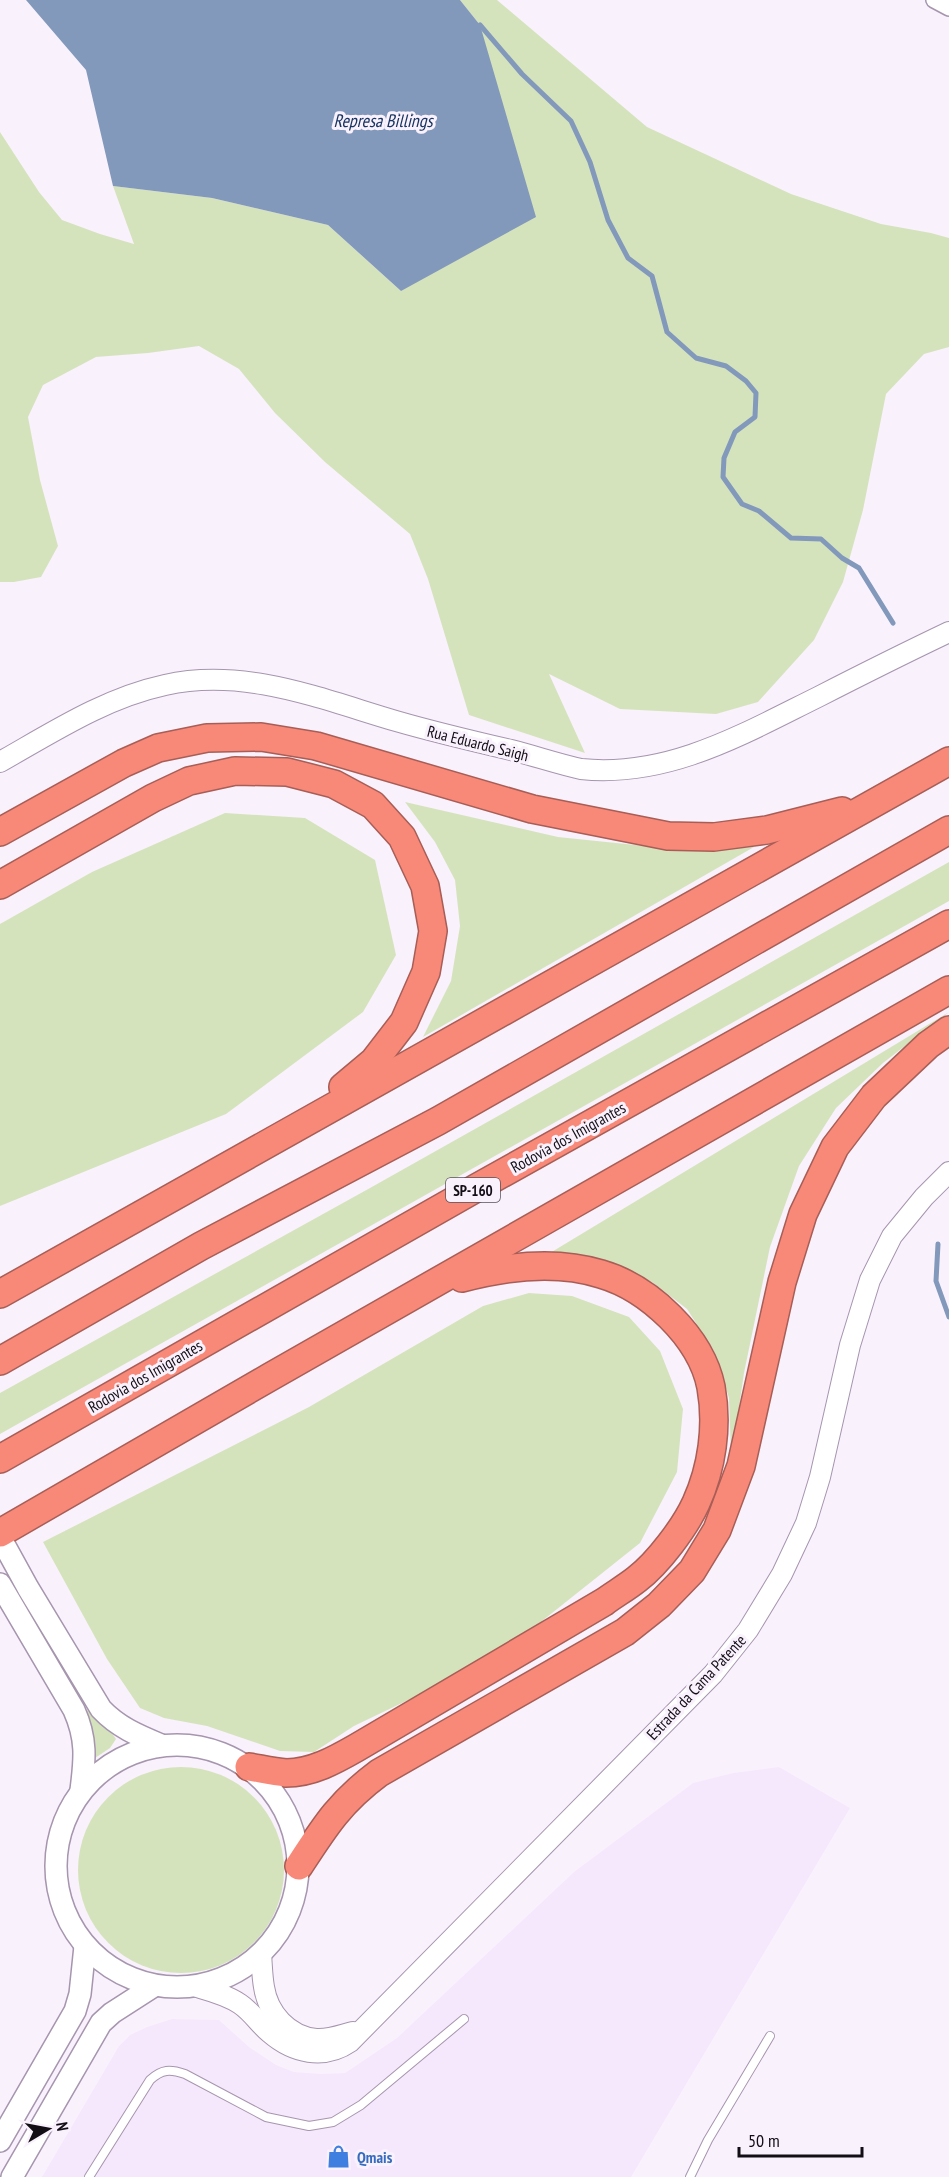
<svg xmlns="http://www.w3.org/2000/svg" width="949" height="2177" viewBox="0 0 949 2177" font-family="'PT Sans Narrow',sans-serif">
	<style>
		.built { fill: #f6e8fc }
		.green { fill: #d5e3bd }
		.water { fill: #8299bb }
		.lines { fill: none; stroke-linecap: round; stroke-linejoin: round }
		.stream { stroke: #8299bb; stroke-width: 5 }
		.service-casing { stroke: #a695ae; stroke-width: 10 }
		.minor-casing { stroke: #a695ae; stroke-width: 18 }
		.tertiary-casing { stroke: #a695ae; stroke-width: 22 }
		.secondary-casing { stroke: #a695ae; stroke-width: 24 }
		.motorway-casing { stroke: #a85e56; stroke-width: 30 }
		.service { stroke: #fff; stroke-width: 8 }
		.minor { stroke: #fff; stroke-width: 15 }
		.tertiary { stroke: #fff; stroke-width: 20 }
		.secondary { stroke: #fff; stroke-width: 21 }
		.motorway { stroke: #f88979; stroke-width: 27 }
		.labels { text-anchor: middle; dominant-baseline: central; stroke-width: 6; stroke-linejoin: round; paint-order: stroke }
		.shield { fill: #f9f2fd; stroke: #58525b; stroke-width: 1.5 }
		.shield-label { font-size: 15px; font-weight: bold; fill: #130d16 }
		.street-label { font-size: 16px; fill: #130d16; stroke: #f9f2fd }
		.shop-label { font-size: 16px; font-weight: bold; fill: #366cbe; stroke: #f9f2fd; text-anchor: start }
		.water-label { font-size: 18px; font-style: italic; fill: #183562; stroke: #f9f2fd }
	</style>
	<rect width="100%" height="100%" fill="#f9f2fd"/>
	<path class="built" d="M779 1767 850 1808 631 2177H42L119 2046 130 2035 147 2027 172 2019 219 2020 249 2047 276 2065 294 2072 321 2074 345 2073 397 2038 574 1872 693 1783 733 1773Z"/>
	<g class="green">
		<path d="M460 0H497L647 127 791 194 881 224 931 233 949 238V347L924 354 886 394 863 510 843 582 814 640 758 702 716 714 620 709 549 674 585 753 469 715 428 579 410 534 325 462 275 413 239 369 199 346 148 353 96 357 43 385 28 417 40 480 58 546 41 577 14 582H0V132L39 192 62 220 100 234 134 244 113 186 212 198 328 225 401 291 480 25Z"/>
		<path d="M405 802 558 837 684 850 754 847 423 1037 451 981 460 926 455 880 435 842Z"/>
		<path d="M225 813 305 818 375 860 396 955 363 1012 226 1114 0 1206V924L92 872Z"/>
		<path d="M949 862V901L0 1434V1393L370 1188Z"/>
		<path d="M949 1012 883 1063 836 1108 799 1166 770 1247 744 1373 734 1442 731 1453 729 1398 714 1351 687 1309 652 1282 612 1265 545 1256Z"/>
		<path d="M529 1293 572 1296 629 1317 660 1351 683 1409 677 1472 640 1543 537 1625 452 1679 354 1726 314 1752 280 1751 207 1726 164 1718 140 1708 107 1659 43 1542 309 1407 483 1306Z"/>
		<path d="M88 1710C96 1719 110 1729 116 1739L110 1748 92 1760 84 1712Z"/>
		<circle cx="181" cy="1870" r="103"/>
	</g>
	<path class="water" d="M26 0H460L480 25 536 217 401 291 328 225 212 198 113 186 86 70Z"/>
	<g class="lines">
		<g class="stream">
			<path d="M480 25 522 74 571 121 590 162 608 220 628 258 652 276 667 332 696 358 726 366 746 381 756 393 755 417 735 432 724 458 723 477 742 504 759 511 791 538 821 539 842 558 859 568 893 623"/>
			<path d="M938 1244 936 1281 949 1317"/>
		</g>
		<defs>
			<g id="service">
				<path d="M89 2177 150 2080C162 2069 170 2069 185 2074L266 2117 309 2126 333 2122 361 2105 464 2019"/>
				<path d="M690 2177 708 2140 770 2036"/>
			</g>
			<path id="minor" d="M934 0 949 8"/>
			<g id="tertiary">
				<path d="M0 762C53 732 105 698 165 685 244 667 321 699 396 721 434 732 472 741 511 750 535 756 558 764 581 769 668 778 743 734 818 697 861 675 905 653 949 632"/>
				<path d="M261 1954C262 1965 262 1976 264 1987 268 2013 288 2036 316 2039 329 2040 341 2035 353 2032"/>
				<path d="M197 1987C211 1991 227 1995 240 2004 252 2012 259 2024 270 2033 293 2053 324 2060 350 2042L713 1674 748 1630 782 1574 806 1523 820 1477 850 1345 870 1280 892 1236 924 1197 949 1172"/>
			</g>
			<g id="secondary">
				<path d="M0 1537 28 1588 101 1709C118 1727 137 1735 161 1745"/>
				<path d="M0 1584 74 1710C87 1739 85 1759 81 1790"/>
				<circle cx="177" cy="1866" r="121"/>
				<path d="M0 2141 75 2011 80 1994 85 1946"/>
				<path d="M12 2177 101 2023 112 2013 154 1986"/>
			</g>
			<g id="motorway">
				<path d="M0 832 124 763 158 748 207 738 261 737 316 746 532 809 668 836 714 837 767 830 842 811"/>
				<path d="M0 885 153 798 189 781 235 771 287 772 334 784 373 805 402 837 425 886 433 931 426 972 404 1022 374 1061 343 1087"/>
				<path d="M0 1294 949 761"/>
				<path d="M0 1361 201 1246 438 1121 949 830"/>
				<path d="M0 1459 478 1187 949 924"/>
				<path d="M0 1533 270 1377 949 990"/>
				<path d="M249 1767C261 1769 274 1772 286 1773 312 1773 335 1760 356 1748L604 1602C615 1594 627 1587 637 1579 658 1563 685 1527 696 1503 712 1468 718 1426 711 1387 701 1337 649 1288 601 1274 556 1260 507 1266 462 1278"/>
				<path d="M299 1866C325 1826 340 1802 379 1773L625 1632 659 1605 692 1571 717 1530 741 1466 782 1282 803 1214 835 1147 874 1096 928 1045 949 1030"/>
			</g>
		</defs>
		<use href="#service" class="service-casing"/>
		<use href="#minor" class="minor-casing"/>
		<use href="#tertiary" class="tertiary-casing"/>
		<use href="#secondary" class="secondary-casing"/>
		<use href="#motorway" class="motorway-casing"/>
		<use href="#service" class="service"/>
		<use href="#minor" class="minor"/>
		<use href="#tertiary" class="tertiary"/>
		<use href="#secondary" class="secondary"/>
		<use href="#motorway" class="motorway"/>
	</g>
	<defs>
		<symbol id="shop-bare" viewBox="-9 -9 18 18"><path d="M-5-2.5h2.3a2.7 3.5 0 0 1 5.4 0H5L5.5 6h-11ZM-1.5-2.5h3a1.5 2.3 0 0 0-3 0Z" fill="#3f7fe0" stroke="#f9f2fd" stroke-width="2.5" paint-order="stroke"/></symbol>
	</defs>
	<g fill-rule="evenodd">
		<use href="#shop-bare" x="322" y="2140" width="33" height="33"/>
	</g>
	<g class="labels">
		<rect class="shield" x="446" y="1178" width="54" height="24" rx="4.5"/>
		<g class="shield-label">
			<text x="473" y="1190">SP-160</text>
		</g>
		<g class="street-label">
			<text transform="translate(478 743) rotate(14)">Rua Eduardo Saigh</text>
			<text transform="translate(568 1137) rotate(-29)">Rodovia dos Imigrantes</text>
			<text transform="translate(145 1376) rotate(-30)">Rodovia dos Imigrantes</text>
			<text transform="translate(696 1687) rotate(-47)">Estrada da Cama Patente</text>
		</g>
		<g class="shop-label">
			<text x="357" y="2157">Qmais</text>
		</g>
		<g class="water-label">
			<text x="383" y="120">Represa Billings</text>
		</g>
	</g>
	<g transform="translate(48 2129) rotate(80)" stroke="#f9f2fd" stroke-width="4.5" paint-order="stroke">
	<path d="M0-4.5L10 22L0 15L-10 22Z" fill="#130d16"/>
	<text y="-9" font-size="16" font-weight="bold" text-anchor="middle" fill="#130d16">N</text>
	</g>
	<path d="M739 2147v9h123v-9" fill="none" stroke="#130d16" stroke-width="3"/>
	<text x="748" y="2147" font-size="18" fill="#130d16" stroke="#f9f2fd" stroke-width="4.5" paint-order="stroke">50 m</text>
</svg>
